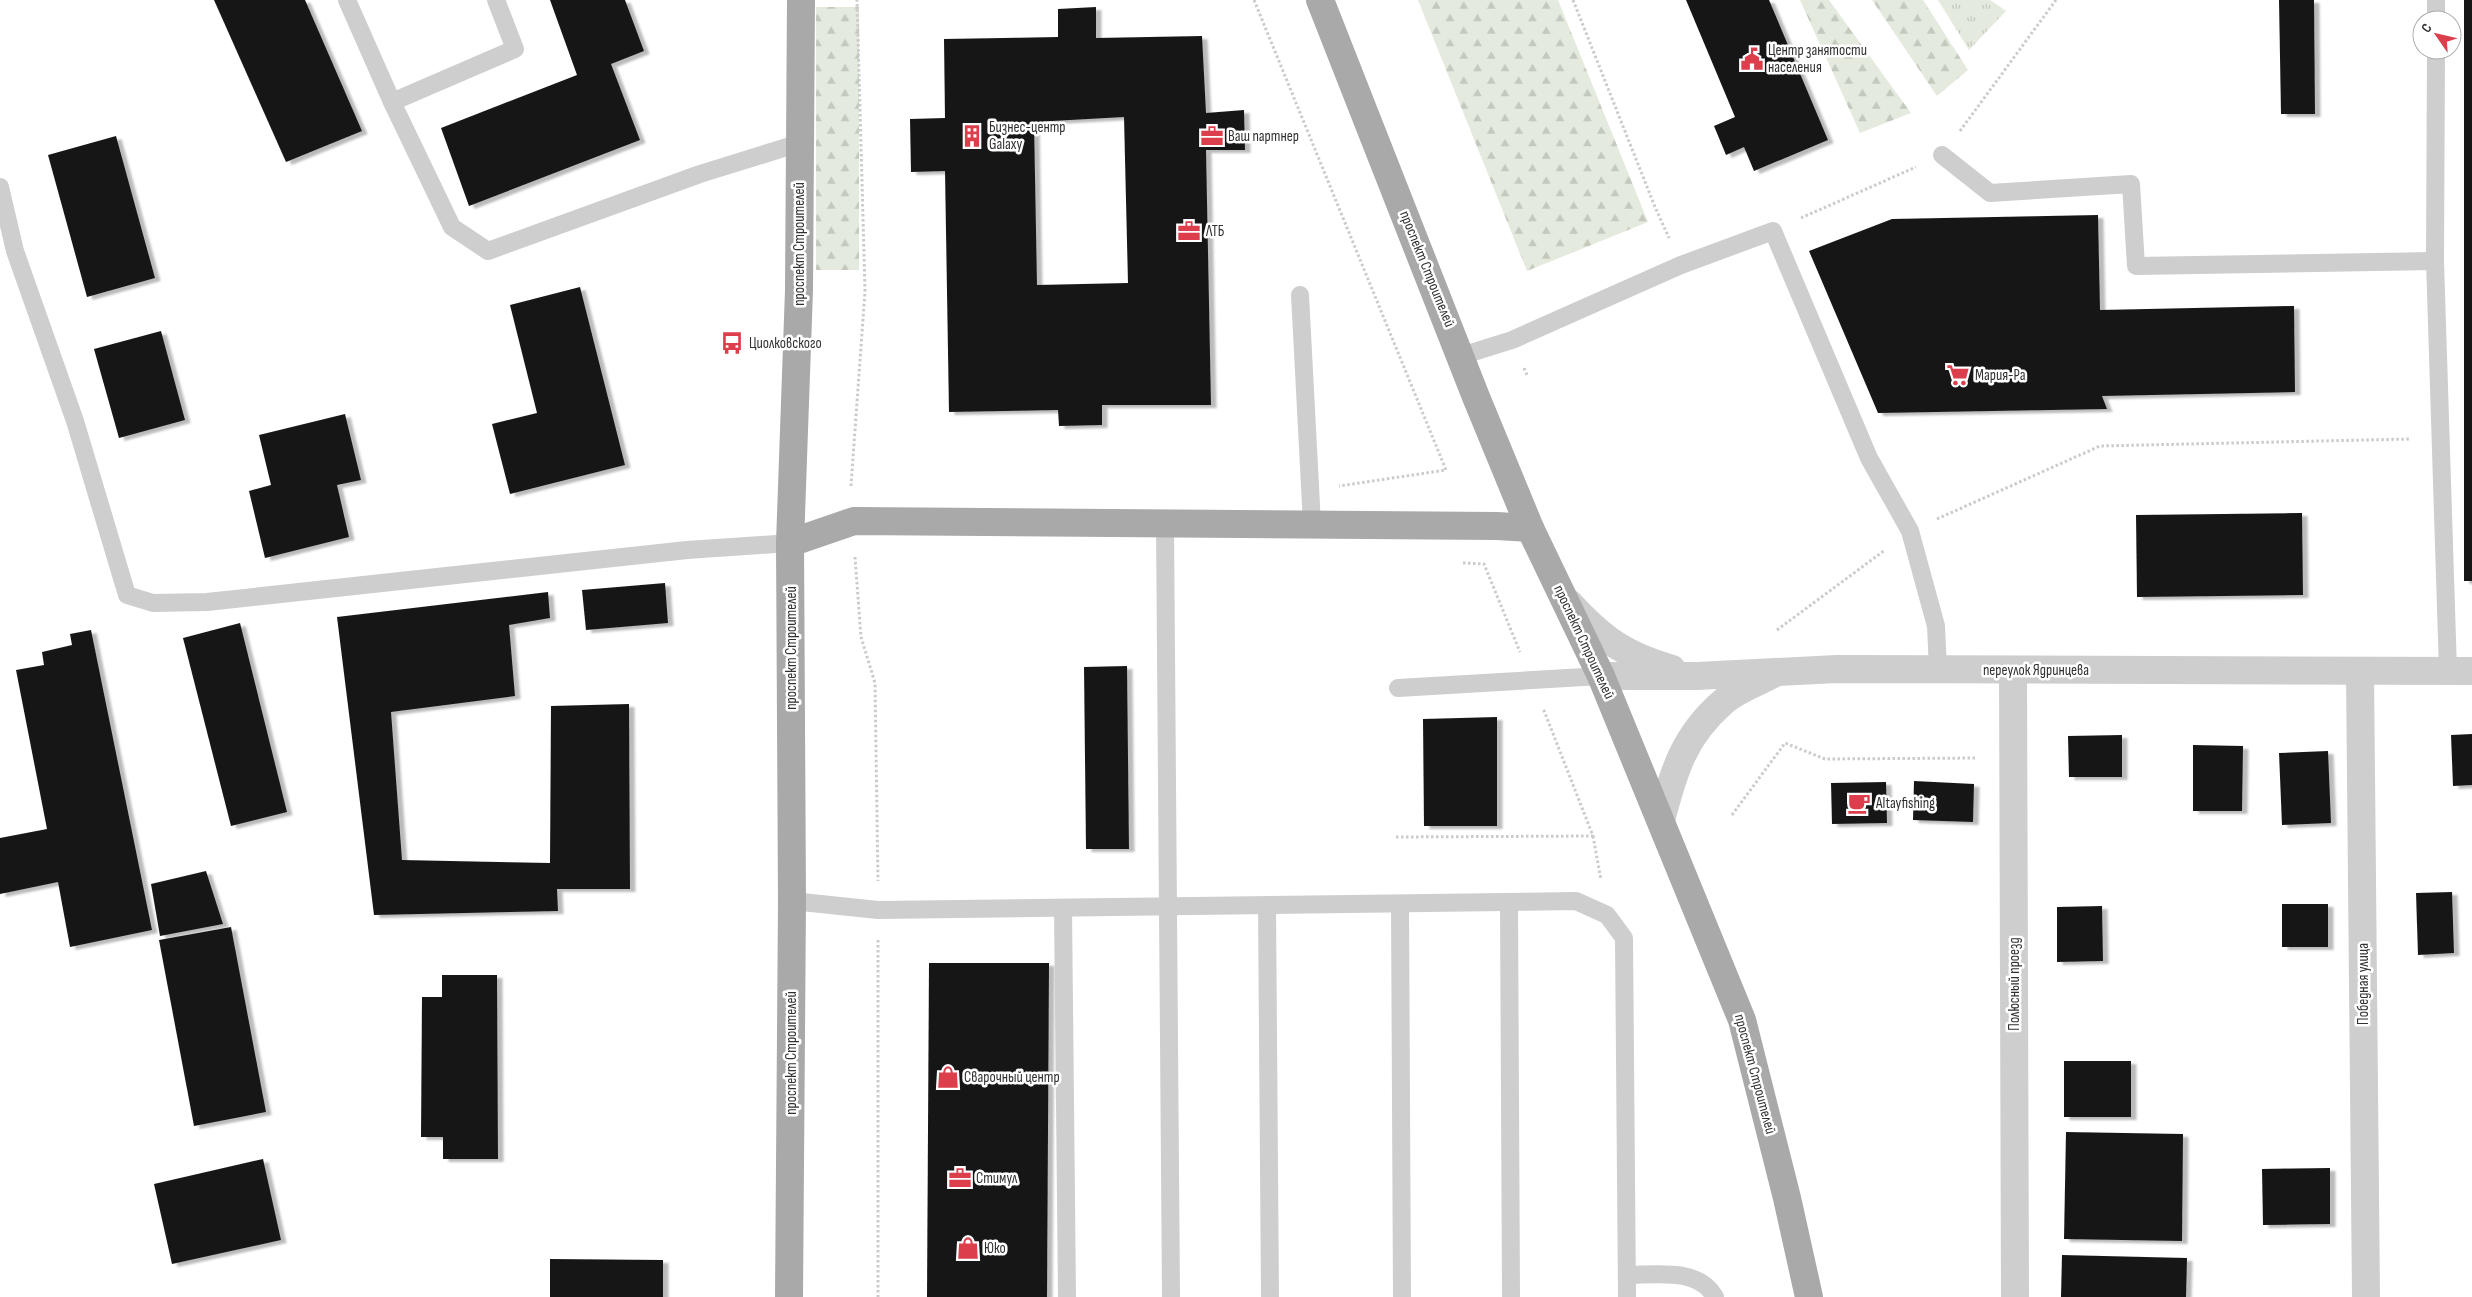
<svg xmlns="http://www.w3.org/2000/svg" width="2472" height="1297" viewBox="0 0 2472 1297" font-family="'Sofia Sans Condensed',sans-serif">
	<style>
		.forest { fill: url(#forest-firs) }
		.park { fill: url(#park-tufts) }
		.building { fill: #181818; fill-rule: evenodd; filter: url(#shadow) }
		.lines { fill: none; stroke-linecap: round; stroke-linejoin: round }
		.path { stroke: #cbcbcb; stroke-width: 3; stroke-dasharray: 2.5 2.5; stroke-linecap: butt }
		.service { stroke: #cecece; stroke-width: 18 }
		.minor { stroke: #cecece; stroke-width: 28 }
		.tertiary { stroke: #cecece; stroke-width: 28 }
		.primary { stroke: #a9a9a9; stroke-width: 28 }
		.labels { text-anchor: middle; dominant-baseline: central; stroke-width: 5; stroke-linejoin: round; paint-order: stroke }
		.poi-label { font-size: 15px; fill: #313131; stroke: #fff; text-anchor: start }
		.street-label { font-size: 15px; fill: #313131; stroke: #fff }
	</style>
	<defs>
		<pattern id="forest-firs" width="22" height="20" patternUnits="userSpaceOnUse" patternTransform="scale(1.25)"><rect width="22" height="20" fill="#e4eadd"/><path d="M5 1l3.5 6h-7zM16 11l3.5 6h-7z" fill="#c4c9be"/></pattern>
		<pattern id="park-tufts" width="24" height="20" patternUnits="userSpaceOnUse" patternTransform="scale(1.25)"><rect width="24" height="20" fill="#e4eadd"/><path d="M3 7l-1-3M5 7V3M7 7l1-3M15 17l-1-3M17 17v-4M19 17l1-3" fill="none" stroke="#c4c9be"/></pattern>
		<filter id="shadow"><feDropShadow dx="5.5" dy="3" stdDeviation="1" flood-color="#0004"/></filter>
	</defs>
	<rect width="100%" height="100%" fill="#fff"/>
	<g class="forest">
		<path d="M1418 0H1558L1648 222 1527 271Z"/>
		<path d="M1800 0H1829L1911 113 1860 133Z"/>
		<path d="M1872 0H1923L1968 70 1937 96Z"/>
		<rect x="816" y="7" width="43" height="263"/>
	</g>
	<path class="park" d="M1938 0H1990L2006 11 1969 50Z"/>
	<g class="building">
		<path d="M214 0H305L362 131 286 162Z"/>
		<path d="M550 0H625L644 51 611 64 640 140 469 206 441 128 577 75Z"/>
		<path d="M1686 0H1769L1828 140 1754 171 1744 147 1726 155 1714 126 1735 117Z"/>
		<path d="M2279 0H2314L2315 114H2281Z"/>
		<rect x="2464" y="0" width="8" height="581"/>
		<path d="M1096 7V38L1202 36 1206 113 1244 110 1245 150H1206L1211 405H1102V425L1059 426 1058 410 949 412 945 171 911 172 910 119 945 118 944 39 1058 37V9ZM1124 117 1128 283 1037 285 1034 122Z"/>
		<path d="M116 136 155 278 87 297 48 155Z"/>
		<path d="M2098 215 2100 310 2294 306 2295 392 2102 396 2107 409 1878 413 1809 251 1892 219Z"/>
		<path d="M580 287 625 465 510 494 492 424 537 413 510 305Z"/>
		<path d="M161 331 185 420 119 438 94 349Z"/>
		<path d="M345 414 361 480 337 485 349 537 265 558 249 491 271 485 259 435Z"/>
		<path d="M2302 513 2303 595 2137 597 2136 515Z"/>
		<path d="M665 583 668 623 586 630 582 590Z"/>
		<path d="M548 592 550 618 509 625 515 696 391 712 402 860 550 863 551 706 629 704 630 889H557L558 911 374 915 337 617Z"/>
		<path d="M240 623 287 812 231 826 183 638Z"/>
		<path d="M91 630 152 930 70 947 58 882 0 894V838L47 829 16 670 44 665 42 652 72 645 70 634Z"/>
		<path d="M1127 666 1129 849H1086L1084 667Z"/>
		<path d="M1497 717V826H1424L1423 719Z"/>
		<path d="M2472 734V785L2453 786 2451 735Z"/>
		<path d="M2122 735V777H2069L2068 736Z"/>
		<path d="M2193 745 2243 746 2242 811H2193Z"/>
		<path d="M2328 751 2331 823 2282 825 2279 753Z"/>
		<path d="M1914 781 1974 784 1973 822 1913 820Z"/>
		<path d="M1886 782 1887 823 1832 824 1831 783Z"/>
		<path d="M206 871 223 924 160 936 151 884Z"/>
		<path d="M2452 892 2454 953 2418 955 2416 893Z"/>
		<rect x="2282" y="904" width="46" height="43"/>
		<path d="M2102 906 2103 961 2057 962V907Z"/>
		<path d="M231 927 266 1112 194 1126 159 940Z"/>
		<path d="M929 963H1049L1047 1297H927Z"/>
		<path d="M442 975H497L498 1159H443V1137H421L422 997H442Z"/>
		<rect x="2064" y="1061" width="67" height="56"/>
		<path d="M2066 1132 2183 1134 2182 1241 2064 1239Z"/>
		<path d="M263 1159 281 1240 172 1264 154 1184Z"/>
		<path d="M2330 1168V1224L2263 1225 2262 1169Z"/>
		<path d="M2062 1255 2187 1258 2186 1297H2061Z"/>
		<path d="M550 1259 663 1260V1297H550Z"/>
	</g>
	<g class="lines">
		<g class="path">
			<path d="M1254 0 1446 470 1339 486"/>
			<path d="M1573 0 1655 207 1669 238"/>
			<path d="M1960 131 2056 0"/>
			<path d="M1801 218 1916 167"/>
			<path d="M1524 368 1527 375"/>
			<path d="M851 486 865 291 857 0"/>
			<path d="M1937 519 2100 446 2410 439"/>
			<path d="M855 557 861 637 875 683 878 881"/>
			<path d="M1463 563 1484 564 1520 652"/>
			<path d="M1777 630 1885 550"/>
			<path d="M1732 815 1785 743 1825 759 1977 758"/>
			<path d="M1593 836 1601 880"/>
			<path d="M1396 837 1593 836 1543 708"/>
			<path d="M878 940V1297"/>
		</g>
		<g class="service">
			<path d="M347 0 392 102 452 227 488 251 700 174 800 143"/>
			<path d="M2436 20V0"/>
			<path d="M2436 50 2435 261 2448 671"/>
			<path d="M392 102 515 49 496 0"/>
			<path d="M1942 155 1990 193 2131 184 2136 266 2435 261"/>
			<path d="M0 187 15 251 75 421 127 595 153 603 207 602 687 550 790 543"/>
			<path d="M1300 295 1312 524"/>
			<path d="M1461 356 1512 340 1681 265 1773 231 1869 458 1910 531 1936 626 1938 670"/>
			<path d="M1165 524 1171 1297"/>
			<path d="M1398 688 1601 676"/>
			<path d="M792 901 878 910 1576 901 1607 915 1624 938 1627 1297"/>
			<path d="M1509 902 1511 1297"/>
			<path d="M1400 904 1402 1297"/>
			<path d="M1267 905 1270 1297"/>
			<path d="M1063 908 1067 1297"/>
			<path d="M1627 1275C1656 1275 1698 1267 1715 1297"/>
		</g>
		<g class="minor">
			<path d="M2013 670 2015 1297"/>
			<path d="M2360 672 2366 1297"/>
		</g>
		<g class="tertiary">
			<path d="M1569 603C1602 639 1624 655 1672 669"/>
			<path d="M1601 676H1697L1837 669 2472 671"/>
			<path d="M1661 820C1674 771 1683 737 1723 702 1736 690 1757 683 1773 674"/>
		</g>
		<g class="primary">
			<path d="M1320 0 1476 397 1530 528 1601 676 1742 1020 1787 1198 1809 1297"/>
			<path d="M790 543 854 521 1497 526 1530 528"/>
			<path d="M789 1297 792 901 790 543 799 290 801 0"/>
		</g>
	</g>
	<defs>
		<symbol id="civic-bare" viewBox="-9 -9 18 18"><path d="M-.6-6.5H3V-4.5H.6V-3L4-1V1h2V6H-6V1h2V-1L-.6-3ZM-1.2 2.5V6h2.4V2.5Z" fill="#dd3e4c" stroke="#fff" stroke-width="2.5" paint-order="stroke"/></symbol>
		<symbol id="building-bare" viewBox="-9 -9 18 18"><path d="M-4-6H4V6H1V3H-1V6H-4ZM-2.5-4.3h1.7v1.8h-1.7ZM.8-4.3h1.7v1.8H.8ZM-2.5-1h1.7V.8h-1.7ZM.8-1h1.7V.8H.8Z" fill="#dd3e4c" stroke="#fff" stroke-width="2.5" paint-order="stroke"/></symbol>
		<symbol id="office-bare" viewBox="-9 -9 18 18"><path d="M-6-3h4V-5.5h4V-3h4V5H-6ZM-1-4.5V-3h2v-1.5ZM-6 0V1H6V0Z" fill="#dd3e4c" stroke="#fff" stroke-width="2.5" paint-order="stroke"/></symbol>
		<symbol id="bus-bare" viewBox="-9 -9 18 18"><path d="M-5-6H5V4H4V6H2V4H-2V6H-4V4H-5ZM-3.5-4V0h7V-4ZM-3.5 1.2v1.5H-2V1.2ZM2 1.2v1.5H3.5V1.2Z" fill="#dd3e4c" stroke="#fff" stroke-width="2.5" paint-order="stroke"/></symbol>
		<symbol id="supermarket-bare" viewBox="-9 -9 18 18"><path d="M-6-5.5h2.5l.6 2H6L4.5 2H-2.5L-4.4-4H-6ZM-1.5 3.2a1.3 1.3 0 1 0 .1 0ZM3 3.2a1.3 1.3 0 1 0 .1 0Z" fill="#dd3e4c" stroke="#fff" stroke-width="2.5" paint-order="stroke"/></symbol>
		<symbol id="cafe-bare" viewBox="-9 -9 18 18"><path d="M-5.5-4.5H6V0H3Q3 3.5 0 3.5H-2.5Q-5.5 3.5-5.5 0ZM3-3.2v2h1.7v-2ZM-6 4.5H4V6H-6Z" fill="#dd3e4c" stroke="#fff" stroke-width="2.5" paint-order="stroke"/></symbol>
		<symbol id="shop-bare" viewBox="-9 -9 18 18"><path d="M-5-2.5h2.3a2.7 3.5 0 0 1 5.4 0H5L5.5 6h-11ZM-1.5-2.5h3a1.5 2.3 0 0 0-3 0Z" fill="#dd3e4c" stroke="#fff" stroke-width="2.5" paint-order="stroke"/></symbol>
	</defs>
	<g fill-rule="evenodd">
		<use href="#civic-bare" x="1736" y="43" width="32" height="32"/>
		<use href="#building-bare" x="956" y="120" width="32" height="32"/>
		<use href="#office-bare" x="1196" y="120" width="32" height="32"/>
		<use href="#office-bare" x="1173" y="215" width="32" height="32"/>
		<use href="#bus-bare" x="716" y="327" width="32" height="32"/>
		<use href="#supermarket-bare" x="1942" y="359" width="32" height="32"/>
		<use href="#cafe-bare" x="1843" y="787" width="32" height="32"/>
		<use href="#shop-bare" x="932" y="1061" width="32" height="32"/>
		<use href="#office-bare" x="944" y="1162" width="32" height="32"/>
		<use href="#shop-bare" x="952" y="1232" width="32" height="32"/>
	</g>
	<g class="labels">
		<g class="poi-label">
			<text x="1768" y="50">Центр занятости<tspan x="1768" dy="17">населения</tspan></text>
			<text x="989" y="127">Бизнес-центр<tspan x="989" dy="17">Galaxy</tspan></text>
			<text x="1228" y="136">Ваш партнер</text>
			<text x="1206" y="231">ЛТБ</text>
			<text x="749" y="343">Циолковского</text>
			<text x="1975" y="375">Мария-Ра</text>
			<text x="1876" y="803">Altayfishing</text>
			<text x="964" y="1077">Сварочный центр</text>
			<text x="976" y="1178">Стимул</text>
			<text x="984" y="1248">Юко</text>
		</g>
		<g class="street-label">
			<text transform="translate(799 244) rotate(-90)">проспект Строителей</text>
			<text transform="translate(1427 269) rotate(68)">проспект Строителей</text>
			<text transform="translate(1584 642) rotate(65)">проспект Строителей</text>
			<text transform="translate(791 648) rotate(-90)">проспект Строителей</text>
			<text x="2036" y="670">переулок Ядринцева</text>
			<text transform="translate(2014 984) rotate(-90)">Полюсный проезд</text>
			<text transform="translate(2363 984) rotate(-90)">Победная улица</text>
			<text transform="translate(791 1053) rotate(-90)">проспект Строителей</text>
			<text transform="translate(1755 1074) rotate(75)">проспект Строителей</text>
		</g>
	</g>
	<g transform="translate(2437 35) rotate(304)"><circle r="24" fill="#ffffff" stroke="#adadad"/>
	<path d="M0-4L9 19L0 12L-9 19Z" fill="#dd3e4c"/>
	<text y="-8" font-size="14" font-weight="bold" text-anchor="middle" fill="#313131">С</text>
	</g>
</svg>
